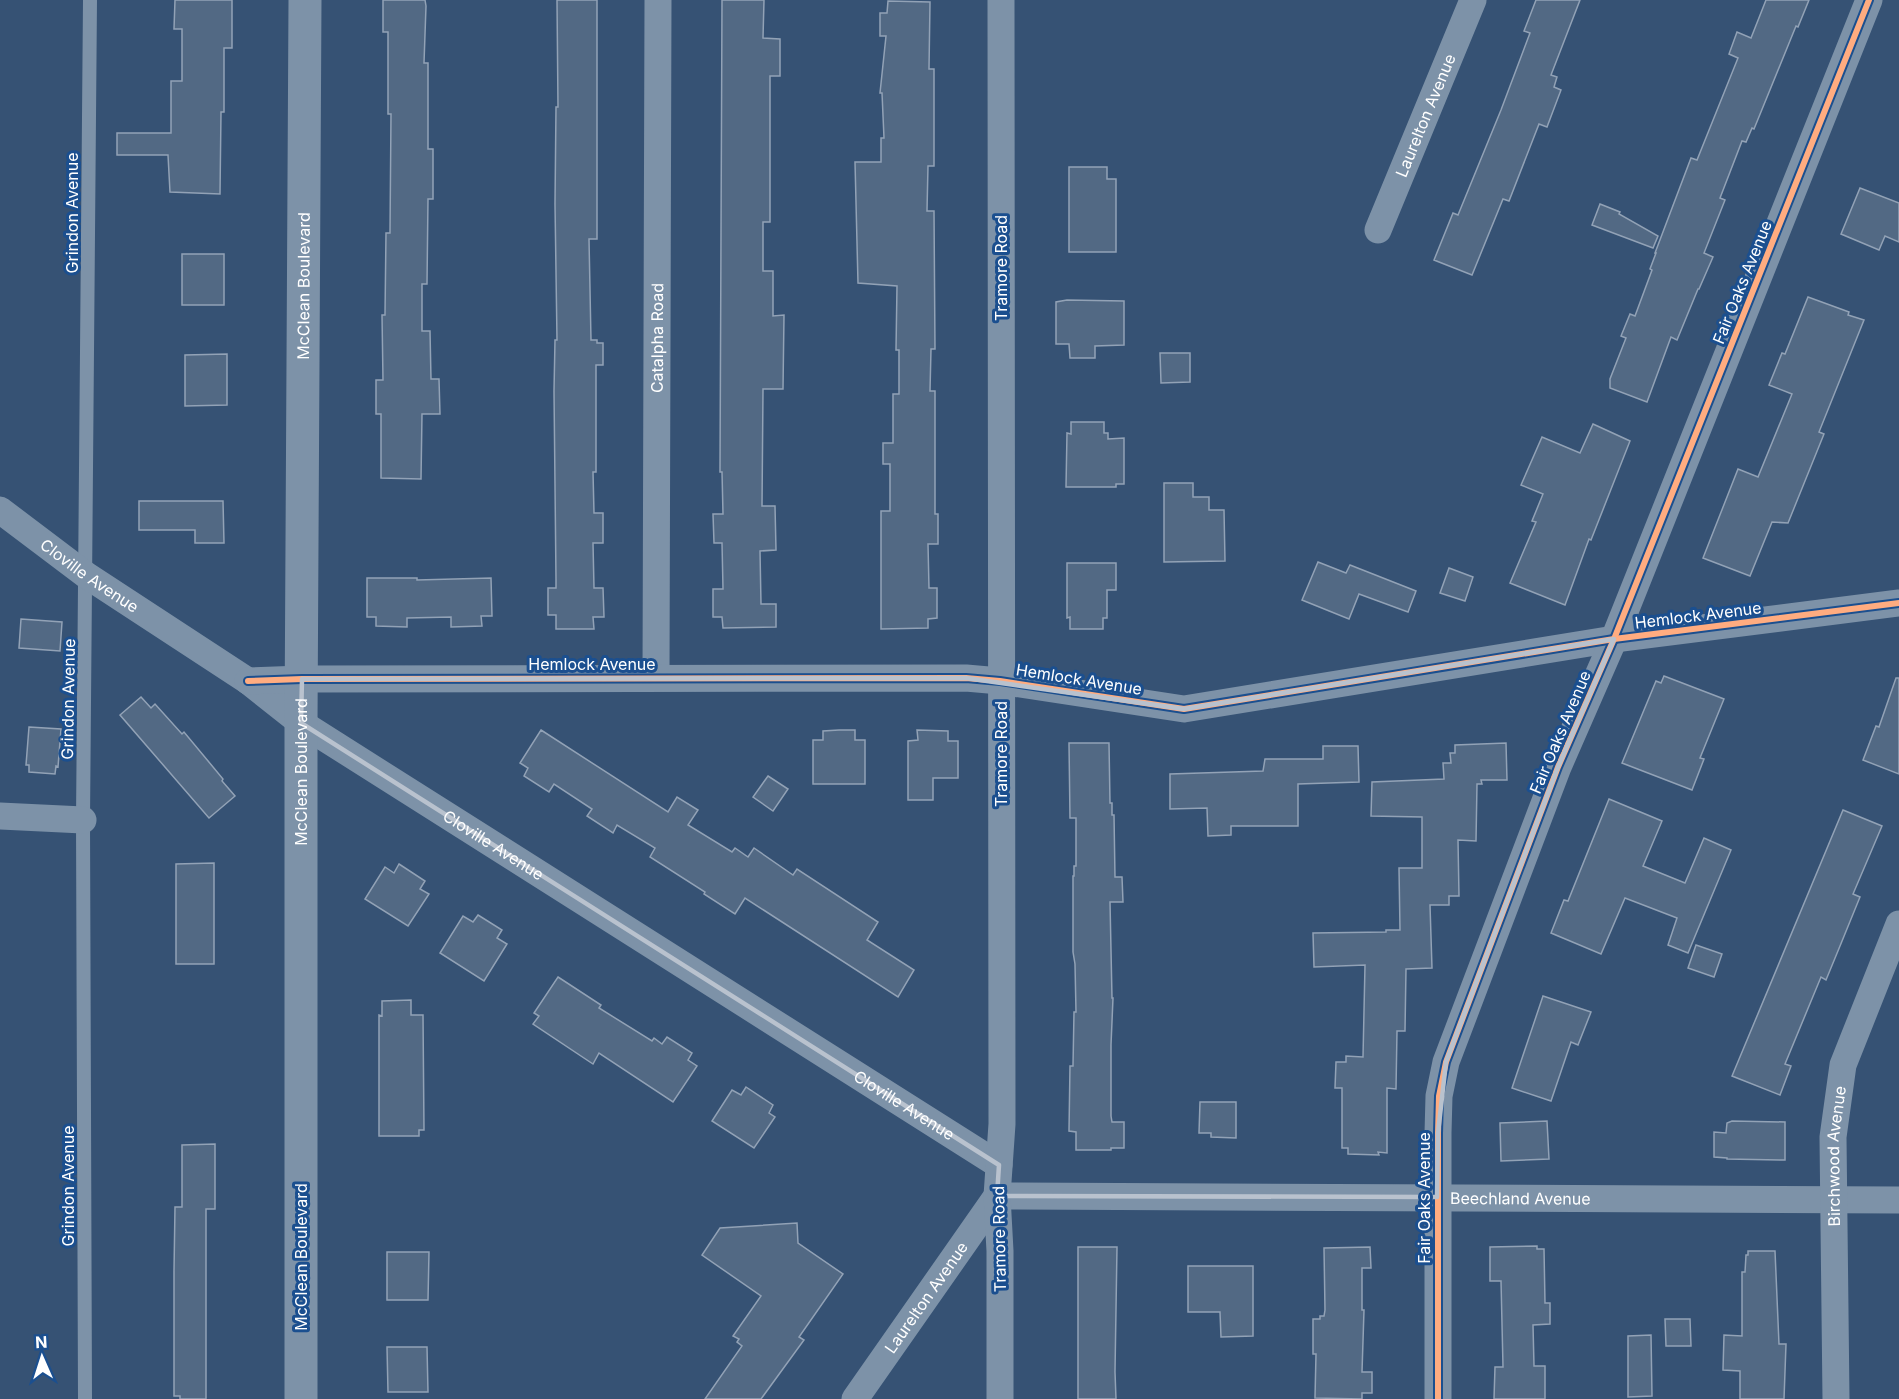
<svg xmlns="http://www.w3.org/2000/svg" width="1899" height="1399" viewBox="0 0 1899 1399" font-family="Inter,sans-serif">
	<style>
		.building { fill: #526984; stroke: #92a2b6; stroke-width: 1.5 }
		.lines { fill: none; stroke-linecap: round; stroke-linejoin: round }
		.service { stroke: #7d92a8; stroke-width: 14 }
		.minor { stroke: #7d92a8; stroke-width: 27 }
		.tertiary { stroke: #7d92a8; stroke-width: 33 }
		.cycleway-casing { stroke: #1b4f8f; stroke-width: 10 }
		.cycleway { stroke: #ffac80; stroke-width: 6 }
		.marked { fill: none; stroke: #b9c2ce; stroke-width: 4.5; stroke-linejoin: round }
		.labels { text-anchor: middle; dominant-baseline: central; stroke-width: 6; stroke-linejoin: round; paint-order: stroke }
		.street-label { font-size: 16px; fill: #fff; stroke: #1b4f8f }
	</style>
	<rect width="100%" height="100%" fill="#365274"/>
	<g class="building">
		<path d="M175 0H232V48H224V112H221L220 194 170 192 168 155H117V133H171V81H182V29H174Z"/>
		<path d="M383 0H425L426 6 424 63H428V149H433V199H428L427 284H422V331H430L431 379H439L440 414H422L421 479 381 478V414H376V380H383L382 315H385L386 233H390L391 114H388V32H383Z"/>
		<path d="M557 0H597V239H589L591 340H597V343H603V365H596V472H593L594 513H603V543H593L594 588H603L604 617H593L594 629H556V615H548V588H556V579L554 391 555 340H557L555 204 556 107H558Z"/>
		<path d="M722 0H764L763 38 780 39V76H770V222H763V271H773V316L784 315 783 389H763L762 506H775L776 550 760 551 761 604H776V627L723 628 722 617H713V589H723L722 543H714L713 514H723L722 472H720Z"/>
		<path d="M1536 0H1580L1551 75 1557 77 1554 87 1561 90 1547 127 1539 124 1509 201 1503 199 1472 275 1434 260 1453 213 1458 215 1501 110 1530 33 1524 31Z"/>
		<path d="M1766 0H1809L1798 27 1796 26 1754 129 1752 128 1746 142 1742 141 1720 198 1725 200 1704 253 1713 257 1699 289H1698L1677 340 1671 337 1647 402 1610 388V379L1626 338 1621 336 1630 314 1635 316 1652 270 1650 269 1656 253H1655L1691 158 1697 160 1738 58 1729 54 1737 32 1751 38Z"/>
		<path d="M888 1 930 2 929 69H934V166H928L927 211H934L935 349H931L930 391H935V514H938V544H928L929 588H937V618L928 619V628L881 629V511H890V464H883V443H893V394H899V350H896L897 286 858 283 855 162H881V138H884L882 93H880L886 36H880V13H887Z"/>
		<path d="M1069 167H1107V179H1116V252H1069Z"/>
		<path d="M1860 188 1899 203V242L1885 236 1879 250 1841 234Z"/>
		<path d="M1600 204 1620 212 1619 214 1658 236 1653 248 1592 225Z"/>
		<rect x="182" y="254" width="42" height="51"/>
		<path d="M1808 297 1849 312 1848 315 1864 320 1819 432 1824 434 1788 523 1772 522 1750 576 1703 558 1738 469 1758 477 1792 394 1769 385 1782 353 1785 354Z"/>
		<path d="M1067 300 1124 301V345L1095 346V358H1070L1069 344H1056V302Z"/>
		<path d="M1160 353H1190V382L1161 383Z"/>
		<path d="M227 354V405L185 406V355Z"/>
		<path d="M1071 422H1104V433H1108V439L1124 438V484H1116V487H1066L1067 433 1071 434Z"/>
		<path d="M1593 424 1630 441 1591 540 1589 539 1565 605 1510 583 1536 522 1532 521 1543 494 1521 485 1542 437 1580 453Z"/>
		<path d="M1164 483H1193V497H1209V510H1224L1225 561 1164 562Z"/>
		<path d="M139 501H223L224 543H195V530H139Z"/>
		<path d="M1318 562 1346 573 1350 565 1416 591 1408 612 1359 594 1349 619 1302 600Z"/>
		<path d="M1067 563H1116V590H1107V618H1103V629H1070V617L1067 618Z"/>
		<path d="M1449 568 1473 577 1465 601 1440 593Z"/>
		<path d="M367 578H417V580L491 578 492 616H481L482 626 451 627V617L407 618V627L376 626V617H367Z"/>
		<path d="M21 619 62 622 60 651 19 648Z"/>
		<path d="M1664 676 1724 699 1700 758 1704 759 1692 790 1622 763 1656 681 1661 683Z"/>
		<path d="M1896 678H1899V774L1863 760 1876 726 1879 727Z"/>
		<path d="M141 697 151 708 155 704 182 734 184 732 223 779 222 781 235 796 209 818 120 715Z"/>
		<path d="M29 727 61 729 58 767 56 766 55 774 29 772V765H26Z"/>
		<path d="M541 730 668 812 677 797 698 810 688 825 732 852 735 848 748 857 754 848 793 875 797 869 878 922 867 940 914 970 898 997 745 898 735 914 704 894 705 892 650 857 655 848 617 825 613 833 587 816 592 809 554 784 549 792 524 776 528 768 520 763Z"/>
		<path d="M839 730H855V740H865V784H813V740H823V731Z"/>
		<path d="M917 730 948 731V741H958V778H933V800H908V741L918 740Z"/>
		<path d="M1069 743H1109L1110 803H1112V815H1114L1115 877H1122L1123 902H1110L1112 998H1113L1111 1045V1116L1112 1122H1124V1148H1111V1150H1076V1132L1069 1131 1070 1066H1073L1074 1012H1076L1075 964 1073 952V876H1074V866H1076V818H1070Z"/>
		<path d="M1506 743 1507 780H1481L1482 784H1477L1476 841 1458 840 1459 896H1449V905H1430L1432 968 1406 969 1405 1031H1397L1396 1089 1387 1088V1153L1378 1152 1379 1155 1348 1154V1148H1342V1088H1335L1336 1062H1346V1056L1363 1057 1365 965 1314 967 1313 933 1386 932V930H1400L1399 868H1422V817L1371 816 1372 782 1444 779 1443 763H1451L1450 753H1455V745Z"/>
		<path d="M1323 746H1358L1359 782 1298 784V826H1231V835L1208 836 1207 808 1170 809V774L1263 771 1265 759H1323Z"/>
		<path d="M768 776 788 789 773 811 753 797Z"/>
		<path d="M1609 799 1662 821 1643 866 1685 883 1704 838 1731 850 1688 953 1668 945 1677 918 1625 898 1601 954 1551 933 1564 900 1568 901Z"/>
		<path d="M1843 810 1882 826 1853 894 1860 897 1840 946 1826 980 1821 977 1785 1064 1791 1066 1780 1095 1732 1076Z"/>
		<path d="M214 863V964H176V864Z"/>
		<path d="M399 864 425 881 420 889 429 894 408 926 365 899 385 867 394 873Z"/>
		<path d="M478 915 502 930 497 938 507 944 484 981 440 953 463 916 473 922Z"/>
		<path d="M1696 945 1722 954 1714 977 1688 968Z"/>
		<path d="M558 977 601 1005 599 1008 652 1041 654 1038 662 1044 667 1037 692 1053 688 1060 697 1066 673 1102 599 1053 593 1064 533 1024 539 1016 534 1013Z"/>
		<path d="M1543 996 1591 1012 1578 1045 1571 1042 1551 1101 1512 1088Z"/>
		<path d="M411 1000V1015H423L424 1130H419V1136H379V1015L382 1016V1001Z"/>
		<path d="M746 1087 773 1105 769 1113 775 1117 754 1148 712 1121 732 1090 741 1095Z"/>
		<path d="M1200 1102H1236V1138L1211 1137V1133H1199Z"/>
		<path d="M1547 1121 1549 1159 1501 1161 1500 1123Z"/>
		<path d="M1732 1121 1785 1122V1160L1727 1159V1158L1714 1157V1132L1726 1133 1727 1123Z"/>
		<path d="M215 1144V1209H206V1399H180V1396H174V1271L175 1207H182V1145Z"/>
		<path d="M797 1223 798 1243 843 1274 799 1337 804 1340 761 1399H705L742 1346 737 1342 739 1339 733 1336 761 1296 702 1255 720 1228Z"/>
		<path d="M1537 1246V1249H1544L1545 1303H1550V1324L1533 1325 1534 1366H1545V1399H1494L1495 1367H1503L1501 1281H1490V1247Z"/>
		<path d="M1078 1247H1117L1115 1372 1116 1399H1078Z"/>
		<path d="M1370 1247 1371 1268H1362V1310H1364L1362 1372H1372V1393H1362V1399L1315 1398 1316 1354H1313V1319H1320V1316H1324L1325 1310 1324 1248Z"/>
		<path d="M1748 1251H1775L1779 1344H1786L1784 1399H1740V1371L1723 1370 1724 1335 1742 1336V1272H1745L1746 1255H1748Z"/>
		<path d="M387 1252H429L428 1300H387Z"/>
		<path d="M1188 1266H1253V1336L1221 1337 1220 1312H1188Z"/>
		<path d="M1665 1319H1690L1691 1346H1666Z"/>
		<path d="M1651 1335 1652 1396 1628 1397V1336Z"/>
		<path d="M387 1347H427L428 1392H388Z"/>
	</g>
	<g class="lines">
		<path class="service" d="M85 1399 83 820 90 0"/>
		<g class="minor">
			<path id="s1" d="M1378 230 1473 0"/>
			<path id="s2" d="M0 510 86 575 248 681 301 723 999 1165"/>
			<path id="s3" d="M656 677 658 0"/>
			<path d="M248 681 302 679 966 678 1000 681 1184 709 1614 639 1899 603"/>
			<path d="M0 816 83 820"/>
			<path id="s4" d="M855 1399 997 1196 1899 1200"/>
			<path d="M1000 1399V1251L997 1196 1002 1124 1001 0"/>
			<path d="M1438 1399V1133L1439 1096 1446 1062 1558 767 1614 639 1869 0"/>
			<path id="s5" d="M1836 1399 1833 1137 1843 1065 1899 924"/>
		</g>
		<path class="tertiary" id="s6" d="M301 1399V723L305 0"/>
		<defs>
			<g id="cycleway">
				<path d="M248 681 302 679 966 678 1000 681 1184 709 1614 639 1899 603"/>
				<path d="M1438 1399V1133L1439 1096 1446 1062 1558 767 1614 639 1869 0"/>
			</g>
		</defs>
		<use href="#cycleway" class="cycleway-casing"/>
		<use href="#cycleway" class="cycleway"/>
	</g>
	<path class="marked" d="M1614 639 1558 767 1446 1062 1438 1133 1437 1197 997 1196 999 1165 301 723 302 679 966 678 1184 709Z"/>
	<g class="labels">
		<g class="street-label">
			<text stroke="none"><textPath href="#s1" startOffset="124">Laurelton Avenue</textPath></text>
			<text transform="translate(72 213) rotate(-90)">Grindon Avenue</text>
			<text transform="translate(1001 268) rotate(-90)">Tramore Road</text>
			<text transform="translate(1742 282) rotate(-68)">Fair Oaks Avenue</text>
			<text stroke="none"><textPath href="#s6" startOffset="1113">McClean Boulevard</textPath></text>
			<text stroke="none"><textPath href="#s3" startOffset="339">Catalpha Road</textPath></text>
			<text stroke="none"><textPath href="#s2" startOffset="111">Cloville Avenue</textPath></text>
			<text transform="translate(1698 615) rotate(-7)">Hemlock Avenue</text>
			<text x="592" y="664">Hemlock Avenue</text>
			<text transform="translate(1079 679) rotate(9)">Hemlock Avenue</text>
			<text transform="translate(68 699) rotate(-89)">Grindon Avenue</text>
			<text transform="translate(1560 732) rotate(-67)">Fair Oaks Avenue</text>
			<text transform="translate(1001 754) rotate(-90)">Tramore Road</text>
			<text stroke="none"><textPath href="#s6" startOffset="627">McClean Boulevard</textPath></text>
			<text stroke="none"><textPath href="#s2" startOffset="597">Cloville Avenue</textPath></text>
			<text stroke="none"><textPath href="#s2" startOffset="1083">Cloville Avenue</textPath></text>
			<text stroke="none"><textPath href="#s5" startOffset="243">Birchwood Avenue</textPath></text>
			<text transform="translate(68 1186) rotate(-90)">Grindon Avenue</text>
			<text transform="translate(1424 1198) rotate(-90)">Fair Oaks Avenue</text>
			<text stroke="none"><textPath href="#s4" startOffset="771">Beechland Avenue</textPath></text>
			<text transform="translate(999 1239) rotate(-91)">Tramore Road</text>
			<text transform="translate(301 1257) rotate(-90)">McClean Boulevard</text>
			<text stroke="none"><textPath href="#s4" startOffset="124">Laurelton Avenue</textPath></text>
		</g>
	</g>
	<g transform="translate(42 1357) rotate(357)" stroke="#1b4f8f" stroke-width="4.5" paint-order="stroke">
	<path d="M0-4.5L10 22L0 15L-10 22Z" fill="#ffffff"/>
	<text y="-9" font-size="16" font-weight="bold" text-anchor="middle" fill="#ffffff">N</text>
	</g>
</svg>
